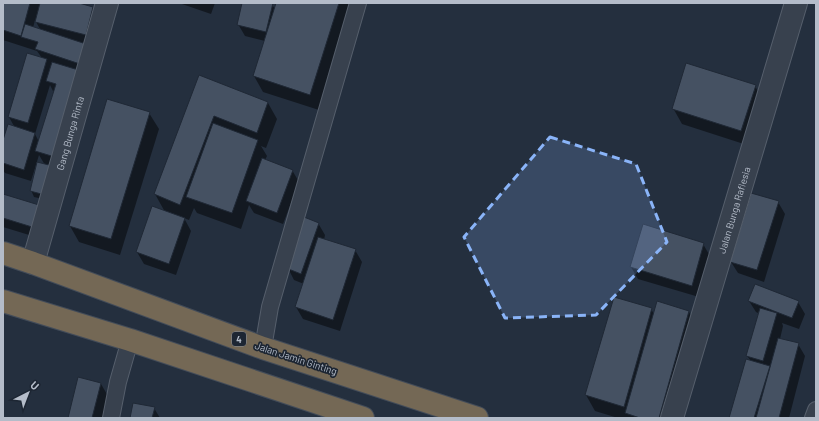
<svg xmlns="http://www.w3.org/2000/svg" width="819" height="421" viewBox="0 0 819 421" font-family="Barlow,sans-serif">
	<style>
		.shadow { fill: #0007; fill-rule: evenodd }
		.building { fill: #455162; stroke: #1f2835 }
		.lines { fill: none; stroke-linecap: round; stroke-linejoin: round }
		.lane-casing { stroke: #565f6c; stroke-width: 18 }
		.street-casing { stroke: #565f6c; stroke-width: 24 }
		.highway-casing { stroke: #434c59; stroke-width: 24 }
		.lane { stroke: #38414e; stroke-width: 16 }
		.street { stroke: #38414e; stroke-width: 22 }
		.highway { stroke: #746855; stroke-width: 22 }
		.marked { fill: #8ab4f8; fill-opacity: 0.2; stroke: #8ab4f8; stroke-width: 3; stroke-dasharray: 8 5; stroke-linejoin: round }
		.labels { text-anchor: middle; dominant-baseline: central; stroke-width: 3.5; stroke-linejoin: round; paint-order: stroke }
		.shield { fill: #1d2633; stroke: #878f9c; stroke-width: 1 }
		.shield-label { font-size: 9px; font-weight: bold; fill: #b4bcc9 }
		.street-label { font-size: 10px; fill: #b4bcc9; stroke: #1d2633 }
	</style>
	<rect width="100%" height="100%" fill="#242f3e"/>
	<g class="shadow">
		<path d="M3 3H75L93 8 100 20 52 201 34 197 31 190 45 165 39 155 31 181 5 173 3 170V144L15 128 9 117 42 58 37 51 3 40ZM35 20 41 31 33 28ZM50 85 54 93 39 142 35 134Z"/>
		<path d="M179 3H215L211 14Z"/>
		<path d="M243 3H271L275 9 277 3H353L319 110 263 92 254 76 265 41 245 36 238 24Z"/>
		<path d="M199 77 268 103 277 119 266 148 261 146 267 156 265 160 292 170 299 182 283 224 254 213 249 205 241 229 197 213 194 208 189 220 184 218 191 231 176 275 144 264 137 252 165 212 155 194Z"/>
		<path d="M755 86 764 102 750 146 682 124 673 108Z"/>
		<path d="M149 113 159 129 120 255 79 242 70 226Z"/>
		<path d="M3 195 38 206 39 238 3 227Z"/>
		<path d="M778 202 785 214 764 282 738 273 731 262Z"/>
		<path d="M318 223 325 235 324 240 355 250 362 262 340 331 303 319 296 307 304 284 294 280 288 268Z"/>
		<path d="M703 244 710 256 699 297 638 279 631 267Z"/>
		<path d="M749 301 798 302 805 314 799 329 782 323 783 326 780 339 798 344 805 356 789 418H730L751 361 747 356 760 314 756 312Z"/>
		<path d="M658 303 689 312 698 328 672 418H618L595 411 586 395 651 309 654 314Z"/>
		<path d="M101 384 108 396 102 418H69Z"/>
		<path d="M154 408 160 418H131Z"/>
	</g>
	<g class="building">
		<path d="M3 3H30L21 36 3 30Z"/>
		<path d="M40 3H79L93 7 86 35 35 22Z"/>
		<path d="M242 3H273L266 32 237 25Z"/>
		<path d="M276 3H339L310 95 253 76Z"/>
		<path d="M25 24 86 44 80 64 35 49 38 42 21 37Z"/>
		<path d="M27 53 47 59 28 123 8 117Z"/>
		<path d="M52 62 85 72 58 158 35 151 56 84 46 81Z"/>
		<path d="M686 63 756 85 741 131 672 109Z"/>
		<path d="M199 75 268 102 257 133 214 116 180 205 154 194Z"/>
		<path d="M107 99 150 112 111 239 69 226Z"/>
		<path d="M213 123 258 140 232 213 186 197Z"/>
		<path d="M8 124 35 133 24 170 3 163V140Z"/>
		<path d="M262 158 293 170 277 213 246 201Z"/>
		<path d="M37 162 57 167 49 196 30 191Z"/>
		<path d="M751 193 779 201 757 270 730 262Z"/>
		<path d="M3 194 39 205 32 227 3 218Z"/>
		<path d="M152 206 185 218 169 264 136 252Z"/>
		<path d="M304 217 319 223 301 274 286 268Z"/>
		<path d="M643 224 704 243 692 286 630 267Z"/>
		<path d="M318 237 356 249 333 320 295 307Z"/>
		<path d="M755 284 799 301 792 318 748 301Z"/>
		<path d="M614 297 652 308 624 407 585 395Z"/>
		<path d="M657 301 689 311 659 418H640L625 413Z"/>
		<path d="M760 308 777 313 763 361 746 356Z"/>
		<path d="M778 338 799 343 779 418H756Z"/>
		<path d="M746 359 770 366 754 418H729Z"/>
		<path d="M78 377 101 383 92 418H68Z"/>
		<path d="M133 403 155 407 152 418H130Z"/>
	</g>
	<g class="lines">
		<defs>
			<g id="lane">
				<path d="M263 348 270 307 358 3"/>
				<path d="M111 418 118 382 130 340"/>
				<path d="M813 418 816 410"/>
			</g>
			<g id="street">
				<path id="s1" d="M33 263 107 3"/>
				<path id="s2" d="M672 418 796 3"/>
			</g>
			<g id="highway">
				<path d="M3 253 33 263 263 348 477 418"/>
				<path d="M3 301 130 340 363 418"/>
			</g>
		</defs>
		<use href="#lane" class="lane-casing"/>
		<use href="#street" class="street-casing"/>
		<use href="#highway" class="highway-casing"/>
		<use href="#lane" class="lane"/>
		<use href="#street" class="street"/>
		<use href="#highway" class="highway"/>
	</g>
	<path class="marked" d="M550 137 636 164 667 242 596 315 505 318 464 237Z"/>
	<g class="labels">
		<rect class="shield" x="232" y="332" width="14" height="14" rx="3"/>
		<g class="shield-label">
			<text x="239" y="339">4</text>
		</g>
		<g class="street-label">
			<text stroke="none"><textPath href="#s1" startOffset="135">Gang Bunga Rinta</textPath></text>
			<text stroke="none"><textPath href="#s2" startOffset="217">Jalan Bunga Raflesia</textPath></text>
			<text transform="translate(296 358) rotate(18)">Jalan Jamin Ginting</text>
		</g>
	</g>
	<rect width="819" height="421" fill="none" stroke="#b4bcc9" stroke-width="8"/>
	<g transform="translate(28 393) rotate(42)" stroke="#1d2633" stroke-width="3" paint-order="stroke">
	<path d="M0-3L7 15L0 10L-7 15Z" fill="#b4bcc9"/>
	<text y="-6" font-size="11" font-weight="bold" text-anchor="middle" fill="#b4bcc9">U</text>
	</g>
</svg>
